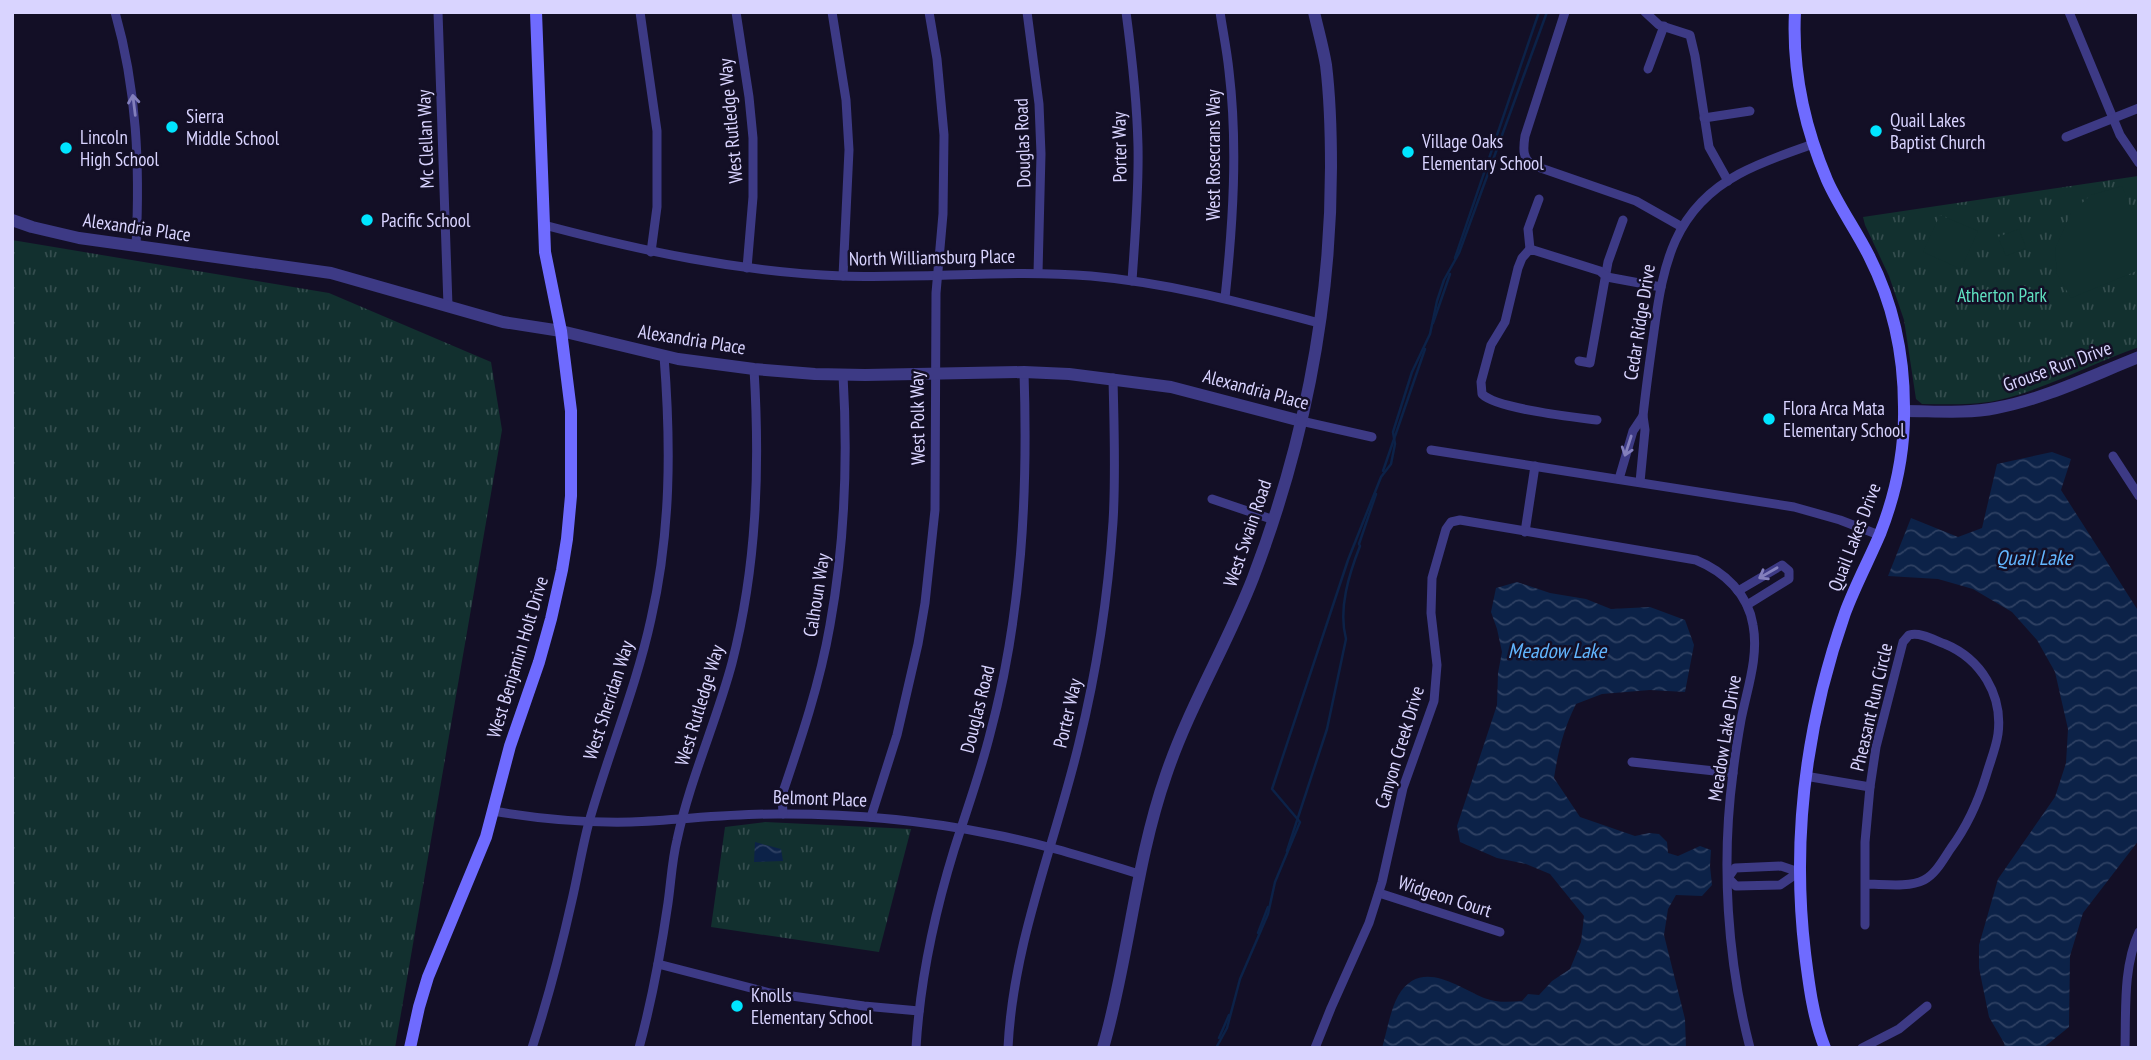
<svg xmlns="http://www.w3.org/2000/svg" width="2151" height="1060" viewBox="0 0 2151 1060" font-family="'PT Sans Narrow',sans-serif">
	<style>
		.grass { fill: url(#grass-tufts) }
		.garden { fill: #12302f }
		.water { fill: url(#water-waves) }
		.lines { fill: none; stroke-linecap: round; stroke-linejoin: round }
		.stream { stroke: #0c2248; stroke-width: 2.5 }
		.minor { stroke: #3d3a85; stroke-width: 9 }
		.tertiary { stroke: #3d3a85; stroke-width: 12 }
		.secondary { stroke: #6f6bff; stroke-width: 12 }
		.oneway { stroke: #837fbc }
		.poi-dot { fill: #00e5ff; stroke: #130f26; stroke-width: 2.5 }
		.labels { text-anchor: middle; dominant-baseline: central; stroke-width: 5; stroke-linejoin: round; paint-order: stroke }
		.poi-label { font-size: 19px; fill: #d9d4ff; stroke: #130f26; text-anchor: start }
		.street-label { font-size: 19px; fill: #d9d4ff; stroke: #130f26 }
		.park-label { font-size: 19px; fill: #5fe0c0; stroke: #130f26 }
		.water-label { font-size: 21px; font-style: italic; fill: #62b6ff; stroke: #130f26 }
	</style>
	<defs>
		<pattern id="grass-tufts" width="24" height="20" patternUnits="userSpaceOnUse" patternTransform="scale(1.75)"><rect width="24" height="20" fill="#12302f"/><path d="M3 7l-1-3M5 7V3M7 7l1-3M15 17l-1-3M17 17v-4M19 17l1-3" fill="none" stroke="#344d4e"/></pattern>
		<pattern id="water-waves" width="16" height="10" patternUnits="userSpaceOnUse" patternTransform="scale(1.75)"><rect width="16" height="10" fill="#0c2248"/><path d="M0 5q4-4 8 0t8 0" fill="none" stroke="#2f4163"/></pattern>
	</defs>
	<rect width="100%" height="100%" fill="#130f26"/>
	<g class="grass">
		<path d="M2138 176 2139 347C2093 363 2050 387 2003 399 1977 406 1949 404 1922 404L1916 399 1904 320 1889 276 1865 225 1863 217Z"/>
		<path d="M12 240 329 293 491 362 502 430 395 1048H12Z"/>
		<path d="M765 822 911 829 879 952 711 927 725 827Z"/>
	</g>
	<g class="garden">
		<path d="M2122 186 2139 229V270L2071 298 2057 274 2055 249 2071 213 2091 195Z"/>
		<path d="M1940 215 1978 231 1961 269 1923 252Z"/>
		<path d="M2019 229 2026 248 2006 256 1998 237Z"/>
	</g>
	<g class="water">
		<path d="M2052 452 2071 459 2061 490 2139 612V840L2083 913 2070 956 2069 1027 2043 1048H2005L2004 1043 1989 1017 1979 968V945L1998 879 2055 797 2066 763 2068 729 2055 672 2037 640 2012 612 1973 589 1938 579 1888 576 1911 518 1958 537 1982 528 1997 464Z"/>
		<path d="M1517 582 1550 593 1586 599 1611 609 1650 607 1685 620 1694 645 1685 692 1650 690 1602 694 1576 704C1564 728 1558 751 1554 778L1580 817 1635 836 1649 833 1659 834 1667 842 1668 853 1678 856 1700 846 1711 850 1710 866 1712 885 1702 896 1676 895 1668 909 1664 935 1685 1019 1686 1048H1382C1387 1031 1390 1011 1398 996 1420 958 1456 986 1484 998 1497 1003 1509 1002 1522 1001L1528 994 1539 995 1552 981 1570 969 1581 942 1584 916 1550 874 1526 864 1497 858 1460 842 1457 826 1497 705 1498 673 1502 652 1497 629 1491 612 1496 588Z"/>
		<path d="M755 842 781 849 783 861 754 862Z"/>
	</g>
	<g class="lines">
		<g class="stream">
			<path d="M1455 258 1539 12"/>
			<path d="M1433 323 1450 274"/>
			<path d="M1383 471 1425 349"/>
			<path d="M1287 851 1327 729 1346 639C1338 609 1349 574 1360 546L1359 544 1376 494"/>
			<path d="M1258 933 1268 907"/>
			<path d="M1219 1038 1229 1015"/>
			<path d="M1216 1048 1227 1028 1240 979 1268 914 1275 882 1300 822 1272 789 1348 560 1381 477 1391 464 1395 444 1393 432 1412 372 1430 334 1437 301 1444 280 1459 253 1547 12"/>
		</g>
		<g class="minor">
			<path d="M115 12C137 89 140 167 136 246"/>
			<path d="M438 12 448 306"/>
			<path d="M640 12 657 131V207L651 252"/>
			<path d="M736 12 749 97 753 138V197L747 268"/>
			<path d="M832 12 846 100 849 150 843 276"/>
			<path d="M1027 12 1039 104 1041 154 1038 273"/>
			<path d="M1126 12C1132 57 1137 101 1138 146 1139 191 1135 236 1132 281"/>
			<path d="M1220 12C1223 32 1227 51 1229 71 1238 146 1233 223 1225 298"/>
			<path d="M1565 12 1525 136C1523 149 1522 160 1535 166L1636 201 1682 227"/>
			<path d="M1645 12 1659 25 1690 35 1695 56 1709 147 1728 181"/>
			<path d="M2069 12 2120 135 2139 163"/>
			<path d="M1648 69 1664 26"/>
			<path d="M1704 118 1750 111"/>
			<path d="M2066 137 2139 108"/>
			<path d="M544 225C642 251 740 272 842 276 925 279 1008 269 1091 276 1170 283 1243 303 1319 323"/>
			<path d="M1530 249 1528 229 1539 199"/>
			<path d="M1579 361 1590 363 1608 262 1623 220"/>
			<path d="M1597 420C1573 417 1497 409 1482 394L1481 382 1491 345 1505 322 1518 268 1522 258 1530 249 1600 271 1607 277 1661 287"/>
			<path d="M1301 421 1372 437"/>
			<path d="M1431 450 1794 507 1840 520 1879 535"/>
			<path d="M2113 456 2139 496"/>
			<path d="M1619 479 1633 431 1643 416"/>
			<path d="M1640 482 1645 430 1643 416C1646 388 1650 359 1654 331 1663 264 1674 209 1739 174 1763 161 1788 153 1813 144"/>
			<path d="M1212 499 1274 520"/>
			<path d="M1525 532 1535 466"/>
			<path d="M1738 591 1782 565 1789 571V579L1747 605"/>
			<path d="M1632 762 1733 773"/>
			<path d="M1805 776 1870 787"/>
			<path d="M493 811C539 819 585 823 631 822 682 820 733 813 785 814 854 814 922 820 991 834 1041 843 1090 859 1139 874"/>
			<path d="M783 814 782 795C801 739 820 683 830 625 845 542 848 459 843 375"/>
			<path d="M871 817 897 735 918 644 925 603 935 510 936 293 943 214 944 135 937 59 929 12"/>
			<path d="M1781 866 1799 872 1780 885 1736 886 1728 878 1735 868Z"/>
			<path d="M1379 893 1500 932"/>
			<path d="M1865 925V842L1870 787 1876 747 1903 642 1909 635C1921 632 1934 640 1945 644 1981 659 2003 695 1998 734 1996 748 1990 762 1986 776 1978 802 1968 825 1951 848 1944 858 1936 874 1924 880 1908 888 1883 884 1865 884"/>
			<path d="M658 964 770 993 864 1006 919 1011"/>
			<path d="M532 1048C548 999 561 949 572 900 578 874 582 848 589 822 608 754 636 688 651 619 671 532 671 445 664 356"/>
			<path d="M639 1048C652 1000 661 951 668 903 671 882 672 860 677 840 690 779 716 723 732 663 757 566 760 468 754 369"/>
			<path d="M916 1048C920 980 934 915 954 850 966 812 980 774 990 734 1022 615 1028 494 1024 372"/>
			<path d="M1008 1048C1013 942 1055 844 1079 743 1097 670 1108 596 1113 522 1116 474 1114 426 1113 378"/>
			<path d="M1315 1048 1331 1008 1369 923 1382 882 1403 788 1434 701 1437 665 1431 613 1432 578 1446 529 1451 522 1460 520 1696 560C1725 572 1748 594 1753 625 1759 657 1747 689 1741 720 1738 737 1735 755 1733 773 1721 863 1727 959 1750 1048"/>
			<path d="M1862 1048 1899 1029 1927 1006"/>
			<path d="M2125 1048C2126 1010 2123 967 2139 932"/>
		</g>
		<g class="tertiary">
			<path d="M12 220 32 227 79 238 331 273 503 322 561 331 678 359 754 369 815 374 865 375 1024 372 1069 374 1171 387 1301 421"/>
			<path d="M1904 411C1935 411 1966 414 1996 408 2045 399 2093 375 2139 357"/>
			<path d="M1103 1048C1129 958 1135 864 1166 775 1189 707 1227 645 1253 578 1303 447 1331 307 1331 167 1331 133 1330 98 1326 65 1323 47 1318 30 1314 12"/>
		</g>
		<g class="secondary">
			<path d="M1795 12C1792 71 1804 126 1827 180 1839 207 1856 230 1869 256 1893 303 1904 355 1904 407 1905 451 1896 493 1880 534 1869 560 1855 586 1845 613 1806 724 1791 835 1805 953 1809 985 1813 1018 1825 1048"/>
			<path d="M410 1048 419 1007 428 977 486 837 510 746 539 662 551 619 562 570 567 539 571 496V411L561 331 545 252 536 12"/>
		</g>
	</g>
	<defs><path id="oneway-shaft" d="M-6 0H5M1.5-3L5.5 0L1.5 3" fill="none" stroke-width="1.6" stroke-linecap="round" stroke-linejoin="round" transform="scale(1.75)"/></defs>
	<g class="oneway">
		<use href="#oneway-shaft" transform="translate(134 105) rotate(-97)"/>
		<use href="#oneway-shaft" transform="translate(1628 446) rotate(108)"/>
		<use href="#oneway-shaft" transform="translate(1768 573) rotate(150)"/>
	</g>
	<g class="poi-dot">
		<circle cx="172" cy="127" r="7"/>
		<circle cx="1876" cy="131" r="7"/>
		<circle cx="66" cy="148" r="7"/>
		<circle cx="1408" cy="152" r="7"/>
		<circle cx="367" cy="220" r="7"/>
		<circle cx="1769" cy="419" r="7"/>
		<circle cx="737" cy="1006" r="7"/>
	</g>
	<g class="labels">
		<g class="poi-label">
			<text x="186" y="116">Sierra<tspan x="186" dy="22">Middle School</tspan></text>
			<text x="1890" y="120">Quail Lakes<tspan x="1890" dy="22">Baptist Church</tspan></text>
			<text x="80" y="137">Lincoln<tspan x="80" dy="22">High School</tspan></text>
			<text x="1422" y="141">Village Oaks<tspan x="1422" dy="22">Elementary School</tspan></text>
			<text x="381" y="220">Pacific School</text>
			<text x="1783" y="408">Flora Arca Mata<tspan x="1783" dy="22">Elementary School</tspan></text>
			<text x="751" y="995">Knolls<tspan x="751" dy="22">Elementary School</tspan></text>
		</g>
		<g class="street-label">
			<text transform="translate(730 121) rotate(-95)">West Rutledge Way</text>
			<text transform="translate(425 139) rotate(-92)">Mc Clellan Way</text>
			<text transform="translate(1022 143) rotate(-92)">Douglas Road</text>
			<text transform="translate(1119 147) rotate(-91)">Porter Way</text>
			<text transform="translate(1213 155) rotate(-90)">West Rosecrans Way</text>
			<text transform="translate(137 227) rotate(8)">Alexandria Place</text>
			<text transform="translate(932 257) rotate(-1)">North Williamsburg Place</text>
			<text transform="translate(1639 322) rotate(-81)">Cedar Ridge Drive</text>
			<text transform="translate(692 339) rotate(9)">Alexandria Place</text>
			<text transform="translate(2057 366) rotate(-20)">Grouse Run Drive</text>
			<text transform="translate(1256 389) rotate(15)">Alexandria Place</text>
			<text transform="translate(917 418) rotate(-91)">West Polk Way</text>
			<text transform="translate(1247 533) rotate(-71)">West Swain Road</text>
			<text transform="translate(1854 537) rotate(-69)">Quail Lakes Drive</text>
			<text transform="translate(816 595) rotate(-81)">Calhoun Way</text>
			<text transform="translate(517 657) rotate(-73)">West Benjamin Holt Drive</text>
			<text transform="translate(608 700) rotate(-72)">West Sheridan Way</text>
			<text transform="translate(699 705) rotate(-73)">West Rutledge Way</text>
			<text transform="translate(1871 707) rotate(-77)">Pheasant Run Circle</text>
			<text transform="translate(977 709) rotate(-76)">Douglas Road</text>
			<text transform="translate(1067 713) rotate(-77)">Porter Way</text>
			<text transform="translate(1724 738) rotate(-81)">Meadow Lake Drive</text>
			<text transform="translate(1399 747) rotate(-73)">Canyon Creek Drive</text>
			<text transform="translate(820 798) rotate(2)">Belmont Place</text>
			<text transform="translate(1445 896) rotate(18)">Widgeon Court</text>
		</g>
		<g class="park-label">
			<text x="2002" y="295">Atherton Park</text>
		</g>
		<g class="water-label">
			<text x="2034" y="557">Quail Lake</text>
			<text x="1557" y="650">Meadow Lake</text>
		</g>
	</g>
	<rect width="2151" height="1060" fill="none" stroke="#d9d4ff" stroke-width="28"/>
</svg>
